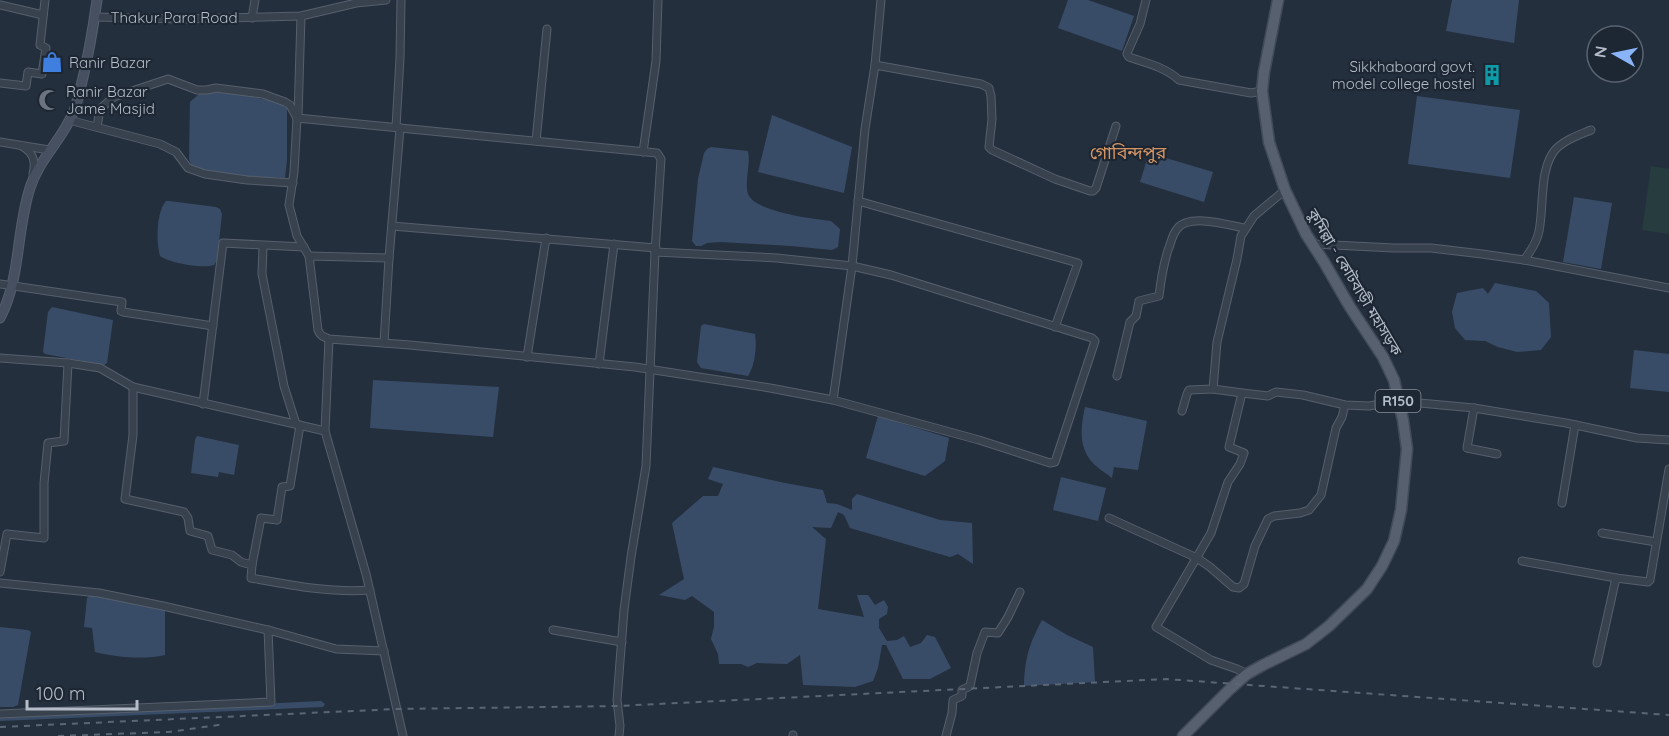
<svg xmlns="http://www.w3.org/2000/svg" width="1669" height="736" viewBox="0 0 1669 736" font-family="Quicksand,'Noto Sans Bengali',sans-serif">
	<style>
		.green { fill: #263c3f }
		.water { fill: #394c67 }
		.lines { fill: none; stroke-linecap: round; stroke-linejoin: round }
		.minor-casing { stroke: #565f6c; stroke-width: 9 }
		.secondary-casing { stroke: #565f6c; stroke-width: 11 }
		.primary-casing { stroke: #414a57; stroke-width: 13 }
		.minor { stroke: #38414e; stroke-width: 7 }
		.secondary { stroke: #465061; stroke-width: 9 }
		.primary { stroke: #56606e; stroke-width: 10 }
		.rail { stroke: #5a6575; stroke-width: 2; stroke-dasharray: 6 6; stroke-linecap: butt }
		.labels { text-anchor: middle; dominant-baseline: central; stroke-width: 4.5; stroke-linejoin: round; paint-order: stroke }
		.shield { fill: #1d2633; stroke: #878f9c; stroke-width: 1.5 }
		.shield-label { font-size: 14px; font-weight: bold; fill: #b4bcc9 }
		.street-label { font-size: 15px; fill: #b4bcc9; stroke: #1d2633 }
		.poi-label { font-size: 15px; fill: #b4bcc9; stroke: #1d2633; text-anchor: start }
		.quarter-label { font-size: 18px; fill: #d59563; stroke: #1d2633 }
	</style>
	<rect width="100%" height="100%" fill="#242f3e"/>
	<path class="green" d="M1651 166 1669 169V234L1642 230Z"/>
	<g class="water">
		<path d="M1068 0H1088L1134 16 1122 51 1058 28Z"/>
		<path d="M1452 0H1519L1514 43 1446 31Z"/>
		<path d="M223 91 273 101 287 108V160L285 178 249 177 192 168 189 159 190 102 199 94Z"/>
		<path d="M1417 96 1520 110 1510 178 1408 164Z"/>
		<path d="M772 115 852 147 844 193 758 172Z"/>
		<path d="M711 147 748 151C751 165 744 181 748 194 755 212 814 219 831 221L840 229 838 247 832 250 791 246 721 242 707 243 701 246H696L692 241 698 179 704 153 707 149Z"/>
		<path d="M1149 153 1213 172 1204 202 1140 182Z"/>
		<path d="M1574 197 1612 203 1601 269 1563 262Z"/>
		<path d="M166 201H169L216 207 220 209 222 214 217 260 214 265C202 269 170 263 160 256 156 242 156 213 166 201Z"/>
		<path d="M1495 283 1536 291 1549 303 1551 337 1541 350 1517 352 1498 347 1485 341 1465 340 1455 328 1452 312 1457 293 1483 288 1488 294Z"/>
		<path d="M52 307 113 320 107 363 104 365 45 354 43 352 48 312Z"/>
		<path d="M704 324 755 334C757 347 755 365 748 376L701 368 697 362 701 326Z"/>
		<path d="M1634 350 1669 354V392L1630 388Z"/>
		<path d="M373 380 499 387 493 437 370 428Z"/>
		<path d="M1085 407 1147 421 1138 470 1114 467 1112 478C1106 473 1097 468 1092 462 1078 446 1081 426 1085 407Z"/>
		<path d="M878 416 949 438 945 461 925 476 866 458Z"/>
		<path d="M197 436 239 445 234 475 219 472 218 477 191 473 195 440Z"/>
		<path d="M713 467 785 483 823 490 827 503 837 504 852 510V499L857 494 940 520 972 523 973 564 958 554 950 557 850 528 844 515 838 512 831 528 812 527 826 539 818 609 864 617 857 595H868L875 605 884 600 888 607 887 614 879 619V628L887 641 897 640 904 636 910 647 921 643 927 635 935 637 951 668 930 679H903L886 645H882L878 668 873 681 855 687 803 685 800 655 787 664 757 663 748 667 741 664H719L718 654 711 639 714 626V612L692 596 685 600 659 595 684 579 672 523 703 496H718L723 484 708 479Z"/>
		<path d="M1061 477 1106 488 1098 521 1053 510Z"/>
		<path d="M91 594 165 608V655C143 660 117 657 95 652L92 628 84 627 87 598Z"/>
		<path d="M1042 620 1067 635 1093 647 1095 682 1024 686C1025 657 1029 645 1042 620Z"/>
		<path d="M0 627 28 630 31 632 18 705 13 707H0Z"/>
		<path d="M321 701 325 704 323 707 0 721V717Z"/>
	</g>
	<g class="lines">
		<defs>
			<g id="minor">
				<path d="M1146 0 1140 24 1128 51 1127 54 1129 57C1146 63 1165 67 1179 80L1251 93 1262 91"/>
				<path d="M0 5 43 15"/>
				<path d="M95 17 182 19 301 16 356 3 386 0"/>
				<path d="M252 18 255 0"/>
				<path d="M875 65 981 84 989 88 991 96 992 119 989 147 992 150 1055 179 1090 191H1093L1096 188 1116 126"/>
				<path d="M0 83 26 86 28 72 42 74 46 48 40 45 45 0"/>
				<path d="M298 116 301 16"/>
				<path d="M69 120 160 144 176 152 188 168 205 174 247 180 293 183"/>
				<path d="M97 127 100 109 114 97 168 79 197 90H207L216 88 263 94 285 102 290 105 297 118"/>
				<path d="M396 127 400 58 401 0"/>
				<path d="M400 128 657 153 661 159 655 252 777 258 852 266 891 275 1092 338 1095 341 1055 462 1050 463 979 440 833 400 770 388 635 367 410 345 329 339C324 337 320 336 318 330L309 256 389 258Z"/>
				<path d="M536 141 547 29"/>
				<path d="M0 142 49 150"/>
				<path d="M22 146C34 153 36 162 33 174"/>
				<path d="M643 152 656 61 658 0"/>
				<path d="M858 201 1078 263 1055 327"/>
				<path d="M392 226 656 248"/>
				<path d="M1313 244 1394 248H1431L1482 254 1524 260 1669 288"/>
				<path d="M263 246 262 274 284 386 296 424"/>
				<path d="M309 256 297 236 289 205 294 172 297 118 400 128"/>
				<path d="M1524 260C1531 251 1537 242 1539 231 1544 208 1539 169 1555 150 1564 140 1579 135 1591 130"/>
				<path d="M0 284 122 302 121 311 123 312 213 326"/>
				<path d="M384 343 389 258"/>
				<path d="M527 357 546 238"/>
				<path d="M0 358 68 363 100 368 133 387 325 431 366 574 403 736"/>
				<path d="M599 364 614 244"/>
				<path d="M1117 376 1130 322 1136 316 1139 301 1159 296C1161 279 1163 266 1168 250 1171 243 1172 235 1177 229 1189 213 1228 225 1244 228"/>
				<path d="M133 387V435L125 499 184 512 188 518 190 531 208 536 212 550 232 555 241 562 252 565 251 578C290 585 330 593 370 590"/>
				<path d="M1242 393 1213 389 1217 342 1237 259 1241 236 1254 216 1285 190"/>
				<path d="M833 400 852 266 865 129 875 65 881 0"/>
				<path d="M203 404 223 243 304 247"/>
				<path d="M1474 408 1467 448 1497 454"/>
				<path d="M1182 411 1187 394 1189 390 1213 389"/>
				<path d="M325 431 329 339"/>
				<path d="M1562 503 1575 425"/>
				<path d="M1109 518 1197 558 1210 567 1233 587 1239 588 1244 584 1255 546 1268 519 1274 516 1300 513 1309 510 1321 495 1336 428 1342 417 1345 405"/>
				<path d="M1602 533 1656 542"/>
				<path d="M1522 561 1616 578 1648 582 1650 580 1669 469"/>
				<path d="M252 565 261 518 277 520 282 487 290 486 300 425"/>
				<path d="M0 572 7 534 44 538V483L48 443 64 441 68 363"/>
				<path d="M0 583 99 593 163 606 272 631 336 649 384 651"/>
				<path d="M553 630 622 642"/>
				<path d="M1597 663 1616 578"/>
				<path d="M1247 674 1237 669 1211 660 1156 627 1211 533 1228 482 1240 464 1244 453 1229 447 1242 393 1268 396 1276 392 1303 395 1345 405 1369 406 1398 401 1474 408 1566 423 1637 438 1669 440"/>
				<path d="M0 714 271 702 268 630"/>
				<path d="M619 736 620 726 617 700 624 610 631 557 646 466 655 252"/>
				<path d="M793 736V735"/>
				<path d="M946 736 952 713 953 700 962 696V690L970 686 977 653 985 632 998 633 1008 617 1020 592"/>
			</g>
			<path id="secondary" d="M0 318C21 278 16 231 30 188 39 159 62 140 73 113 77 104 79 95 81 86 88 58 93 29 97 0"/>
			<path id="primary" d="M1183 736 1229 690 1247 674 1263 665 1306 644 1329 626 1367 589 1382 566 1394 541 1401 510 1407 449 1403 420 1394 380 1383 357 1350 307 1324 262 1306 234 1285 190 1269 142 1262 91 1264 72 1278 0"/>
		</defs>
		<use href="#minor" class="minor-casing"/>
		<use href="#secondary" class="secondary-casing"/>
		<use href="#primary" class="primary-casing"/>
		<use href="#minor" class="minor"/>
		<use href="#secondary" class="secondary"/>
		<use href="#primary" class="primary"/>
		<g class="rail">
			<path d="M0 727 397 709 617 706 1166 679 1669 715"/>
			<path d="M58 736 169 732 225 724"/>
		</g>
	</g>
	<defs>
		<symbol id="shop-bare" viewBox="-9 -9 18 18"><path d="M-5-2.5h2.3a2.7 3.5 0 0 1 5.4 0H5L5.5 6h-11ZM-1.5-2.5h3a1.5 2.3 0 0 0-3 0Z" fill="#3f7fe0" stroke="#1d2633" stroke-width="2.5" paint-order="stroke"/></symbol>
		<symbol id="building-bare" viewBox="-9 -9 18 18"><path d="M-4-6H4V6H1V3H-1V6H-4ZM-2.5-4.3h1.7v1.8h-1.7ZM.8-4.3h1.7v1.8H.8ZM-2.5-1h1.7V.8h-1.7ZM.8-1h1.7V.8H.8Z" fill="#0f9aa8" stroke="#1d2633" stroke-width="2.5" paint-order="stroke"/></symbol>
		<symbol id="mosque-bare" viewBox="-9 -9 18 18"><path d="M3.5-4.9A6 6 0 1 0 3.5 4.9A5 5 0 1 1 3.5-4.9Z" fill="#6b7280" stroke="#1d2633" stroke-width="2.5" paint-order="stroke"/></symbol>
	</defs>
	<g fill-rule="evenodd">
		<use href="#shop-bare" x="37" y="47" width="30" height="30"/>
		<use href="#building-bare" x="1477" y="60" width="30" height="30"/>
		<use href="#mosque-bare" x="34" y="85" width="30" height="30"/>
	</g>
	<g class="labels">
		<rect class="shield" x="1375.5" y="390" width="45" height="22" rx="4.5"/>
		<g class="shield-label">
			<text x="1398" y="401">R150</text>
		</g>
		<g class="street-label">
			<text x="174" y="17">Thakur Para Road</text>
			<text transform="translate(1355 282) rotate(59)">কুমিল্লা - কোটবাড়ী মহাসড়ক</text>
		</g>
		<g class="poi-label">
			<text x="69" y="62">Ranir Bazar</text>
			<text x="1475" y="66" text-anchor="end">Sikkhaboard govt.<tspan x="1475" dy="17">model college hostel</tspan></text>
			<text x="66" y="91">Ranir Bazar<tspan x="66" dy="17">Jame Masjid</tspan></text>
		</g>
		<g class="quarter-label">
			<text x="1128" y="152">গোবিন্দপুর</text>
		</g>
	</g>
	<g transform="translate(1615 54) rotate(279)"><circle r="28" fill="#1d2633" stroke="#59626f" stroke-width="1.5"/>
	<path d="M0-4.5L10 22L0 15L-10 22Z" fill="#8ab4f8"/>
	<text y="-9" font-size="16" font-weight="bold" text-anchor="middle" fill="#b4bcc9">N</text>
	</g>
	<path d="M27 700v9h110v-9" fill="none" stroke="#b4bcc9" stroke-width="3"/>
	<text x="36" y="700" font-size="18" fill="#b4bcc9" stroke="#1d2633" stroke-width="4.5" paint-order="stroke">100 m</text>
</svg>
